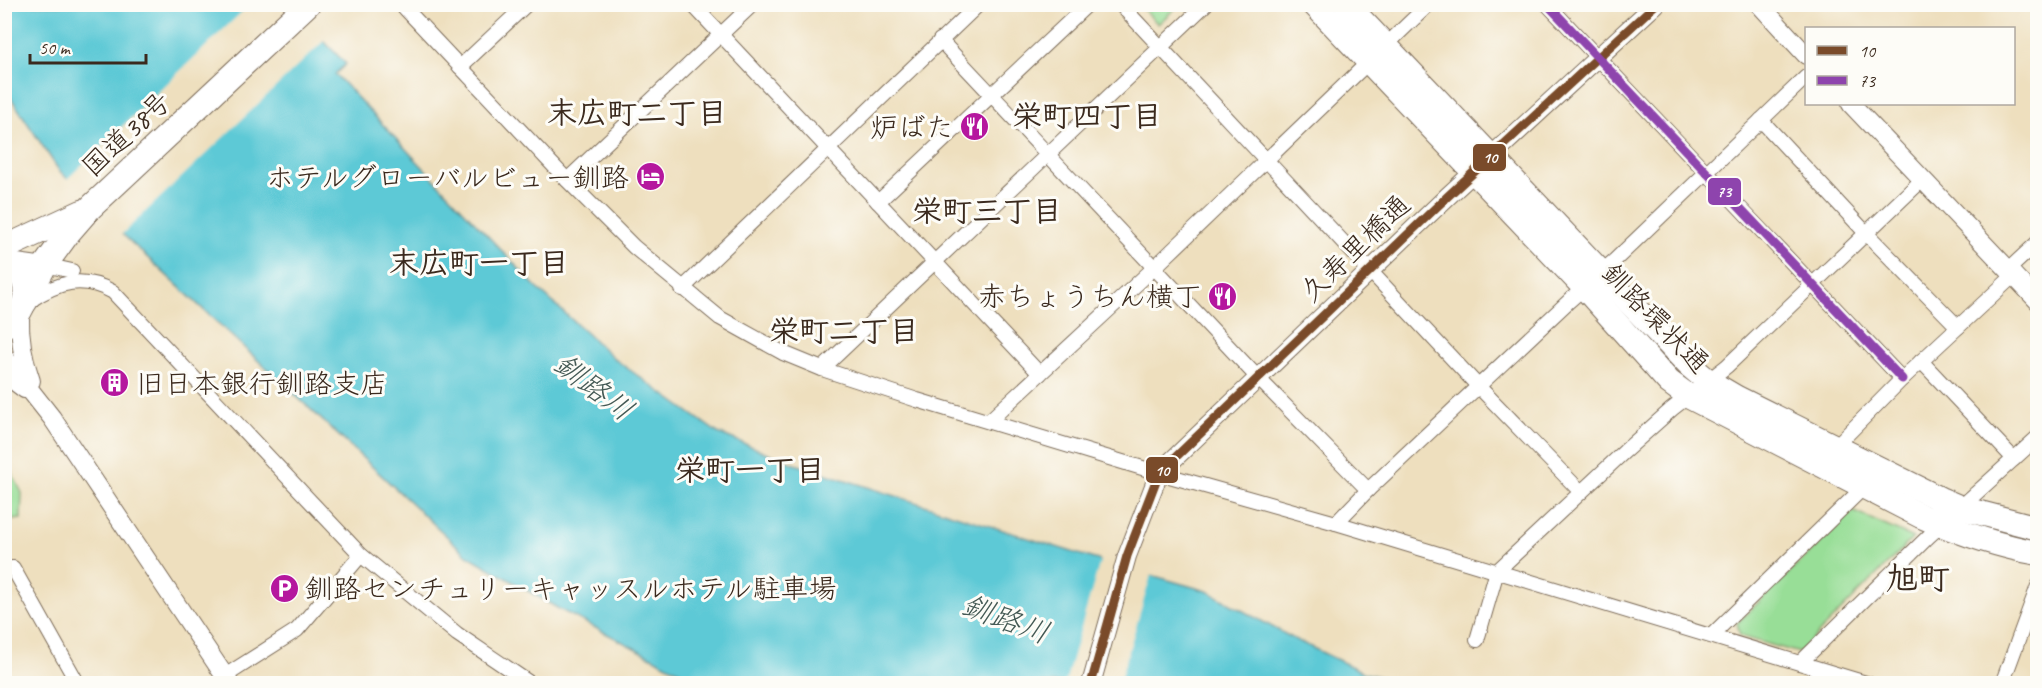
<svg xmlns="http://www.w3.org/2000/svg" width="2042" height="688" viewBox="0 0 2042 688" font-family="Caveat,'Klee One',sans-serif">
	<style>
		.green { fill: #98de97; stroke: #6a845a; stroke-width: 1.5 }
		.water { fill: #5dc9d6; stroke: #4c7a7a; stroke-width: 1.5 }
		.pier { fill: #eedfbe }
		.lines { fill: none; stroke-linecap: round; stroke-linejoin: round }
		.street-casing { stroke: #7a6956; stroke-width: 16 }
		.secondary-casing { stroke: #7a6956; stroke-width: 20 }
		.highway-casing { stroke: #7a6956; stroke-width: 26 }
		.street { stroke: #fff; stroke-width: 14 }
		.secondary { stroke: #fff; stroke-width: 18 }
		.highway { stroke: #fff; stroke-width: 24 }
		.bus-1-casing { stroke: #fdfcf7; stroke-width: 14 }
		.bus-2-casing { stroke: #fdfcf7; stroke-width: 14 }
		.bus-1 { stroke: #7a4b2a; stroke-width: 9 }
		.bus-2 { stroke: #8e44ad; stroke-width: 9 }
		.labels { text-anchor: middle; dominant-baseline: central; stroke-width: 6; stroke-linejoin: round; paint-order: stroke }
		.poi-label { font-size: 28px; fill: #3b2a1e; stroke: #fdfcf7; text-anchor: end }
		.street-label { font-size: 28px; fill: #3b2a1e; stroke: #fdfcf7 }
		.neighbourhood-label { font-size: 30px; font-weight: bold; fill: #3b2a1e; stroke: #fdfcf7 }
		.water-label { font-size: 30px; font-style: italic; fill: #455a55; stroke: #fdfcf7 }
		.quarter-label { font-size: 32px; font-weight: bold; fill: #3b2a1e; stroke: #fdfcf7 }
		.line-badge { stroke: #fdfcf7; stroke-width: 2 }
		.badge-label { font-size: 16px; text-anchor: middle; font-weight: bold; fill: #fff }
	</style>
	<rect width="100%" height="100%" fill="#fdfcf7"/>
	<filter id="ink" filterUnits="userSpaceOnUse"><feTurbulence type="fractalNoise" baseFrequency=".0167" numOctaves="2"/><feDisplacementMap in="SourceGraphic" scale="12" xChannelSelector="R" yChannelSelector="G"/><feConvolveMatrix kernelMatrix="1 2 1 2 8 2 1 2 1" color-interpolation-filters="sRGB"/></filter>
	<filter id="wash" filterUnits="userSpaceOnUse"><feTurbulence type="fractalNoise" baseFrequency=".008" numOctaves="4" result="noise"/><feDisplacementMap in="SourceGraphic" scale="24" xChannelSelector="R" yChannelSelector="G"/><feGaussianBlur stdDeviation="1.35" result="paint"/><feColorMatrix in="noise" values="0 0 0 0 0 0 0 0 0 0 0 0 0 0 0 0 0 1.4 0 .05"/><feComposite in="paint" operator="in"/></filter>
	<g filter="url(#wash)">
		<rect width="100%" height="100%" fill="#eedfbe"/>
		<g class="green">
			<path d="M1139 5H1179L1158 24Z"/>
			<path d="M5 459 22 493 21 519 5 521Z"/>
			<path d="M1853 511 1913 538 1799 653 1740 636 1737 623Z"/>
		</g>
		<path class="water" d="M4 5H289L346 64 335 74 536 287 616 360 718 433 792 463 1091 558 1207 591 1296 640 1365 673 1401 683H702L559 609 467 555 105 218 58 169 5 89Z"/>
		<g class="pier">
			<path d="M293 4 326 39 120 236 65 181 249 5Z"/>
			<path d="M1101 558 1152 572 1119 684 1065 683Z"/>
		</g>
	</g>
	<g filter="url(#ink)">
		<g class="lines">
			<defs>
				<g id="street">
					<path d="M401 4 567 180 634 247 720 318 783 353 822 369 917 400 1159 473 1336 523 1869 684"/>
					<path d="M692 4 1040 374"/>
					<path d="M1120 4 1478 386 1581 492"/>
					<path d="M1547 4 1902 379"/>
					<path d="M940 40 1259 379 1368 490"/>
					<path d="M460 67 527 4"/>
					<path d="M1761 120 1866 233 1958 327"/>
					<path d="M567 180 753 4"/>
					<path d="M878 202 1088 4"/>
					<path d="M10 260 45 265 72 271"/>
					<path d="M2008 270 2038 242"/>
					<path d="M682 289 979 4"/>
					<path d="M31 300C58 282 83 275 113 292L361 555 457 634 531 684"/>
					<path d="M1921 361 2014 459"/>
					<path d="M822 369 1206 4"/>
					<path d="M4 376 24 391"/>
					<path d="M989 421 1155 267 1429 4"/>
					<path d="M1831 451 1902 379 2013 276"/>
					<path d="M1336 523 1368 490 1569 301 1614 261 1806 77"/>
					<path d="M4 569 13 568 78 684"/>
					<path d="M1712 635 1867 484"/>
					<path d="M1477 640 1497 571 1625 451 1672 409 1727 366 1922 180"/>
					<path d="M1800 663 1929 536 2038 437"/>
					<path d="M225 676 297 630 361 555"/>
					<path d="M2002 684 2038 586"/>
				</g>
				<g id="secondary">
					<path d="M1759 4 1806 55"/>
					<path d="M1851 104 2038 301"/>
					<path d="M20 314C19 338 23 359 31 381"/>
					<path d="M4 357 52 418 230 684"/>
					<path d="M1091 684 1127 556 1159 473 1448 196 1656 4"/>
				</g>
				<g id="highway">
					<path d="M1314 4 1584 287 1669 382 1688 396 1921 516C1958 532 1998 546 2038 553"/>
					<path d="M1346 4 1689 365 1708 381 1737 398 1940 499 1961 508 2038 528"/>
					<path d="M4 248 82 212"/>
					<path d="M4 261C34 275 31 311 4 326"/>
					<path d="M25 302 45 265 69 232 89 209 308 4"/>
				</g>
			</defs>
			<use href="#street" class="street-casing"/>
			<use href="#secondary" class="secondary-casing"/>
			<use href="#highway" class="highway-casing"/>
			<use href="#street" class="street"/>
			<use href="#secondary" class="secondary"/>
			<use href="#highway" class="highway"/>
			<defs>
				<path id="bus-1" d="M1091 684 1127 556 1159 473 1448 196 1656 4"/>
				<path id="bus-2" d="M1547 4 1902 379"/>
			</defs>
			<use href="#bus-1" class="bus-1-casing"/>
			<use href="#bus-2" class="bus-2-casing"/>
			<use href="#bus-1" class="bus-1"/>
			<use href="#bus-2" class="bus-2"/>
		</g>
	</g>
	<defs>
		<symbol id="restaurant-disc" viewBox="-11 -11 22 22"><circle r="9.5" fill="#b5179e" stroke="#fdfcf7"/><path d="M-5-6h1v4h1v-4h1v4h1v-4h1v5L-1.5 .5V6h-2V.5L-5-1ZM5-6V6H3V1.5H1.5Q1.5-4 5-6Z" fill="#fff"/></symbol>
		<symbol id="hotel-disc" viewBox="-11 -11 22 22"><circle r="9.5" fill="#b5179e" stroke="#fdfcf7"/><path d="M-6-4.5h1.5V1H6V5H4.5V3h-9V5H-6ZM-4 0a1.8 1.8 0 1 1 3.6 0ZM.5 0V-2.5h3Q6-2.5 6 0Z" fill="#fff"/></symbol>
		<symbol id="building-disc" viewBox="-11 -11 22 22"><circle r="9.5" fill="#b5179e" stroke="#fdfcf7"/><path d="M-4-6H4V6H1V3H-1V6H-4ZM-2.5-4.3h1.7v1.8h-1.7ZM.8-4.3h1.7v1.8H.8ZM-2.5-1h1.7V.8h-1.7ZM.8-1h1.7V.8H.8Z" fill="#fff"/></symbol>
		<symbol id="parking-disc" viewBox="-11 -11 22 22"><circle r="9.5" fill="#b5179e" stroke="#fdfcf7"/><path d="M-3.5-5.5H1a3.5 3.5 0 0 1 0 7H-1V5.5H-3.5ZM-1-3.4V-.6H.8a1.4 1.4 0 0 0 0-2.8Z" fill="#fff"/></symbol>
	</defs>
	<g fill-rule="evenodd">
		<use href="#restaurant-disc" x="958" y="110" width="33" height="33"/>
		<use href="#hotel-disc" x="634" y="160" width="33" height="33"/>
		<use href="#restaurant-disc" x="1206" y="280" width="33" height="33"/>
		<use href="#building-disc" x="98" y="366" width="33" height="33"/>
		<use href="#parking-disc" x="268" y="572" width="33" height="33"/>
	</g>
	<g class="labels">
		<g class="poi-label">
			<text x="954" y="127">炉ばた</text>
			<text x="629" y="177">ホテルグローバルビュー釧路</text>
			<text x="1202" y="296">赤ちょうちん横丁</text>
			<text x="136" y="383" text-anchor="start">旧日本銀行釧路支店</text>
			<text x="305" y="588" text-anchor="start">釧路センチュリーキャッスルホテル駐車場</text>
		</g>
		<g class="street-label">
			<text transform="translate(126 134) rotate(-43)">国道38号</text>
			<text transform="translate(1355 248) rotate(-44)">久寿里橋通</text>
			<text transform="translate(1656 318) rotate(46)">釧路環状通</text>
		</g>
		<g class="neighbourhood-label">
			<text x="637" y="113">末広町二丁目</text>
			<text x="1087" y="116">栄町四丁目</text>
			<text x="987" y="211">栄町三丁目</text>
			<text x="479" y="263">末広町一丁目</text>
			<text x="844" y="331">栄町二丁目</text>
			<text x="750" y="470">栄町一丁目</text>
		</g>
		<g class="water-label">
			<text transform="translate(594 387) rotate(37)">釧路川</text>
			<text transform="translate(1006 619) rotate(20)">釧路川</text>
		</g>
		<g class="quarter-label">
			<text x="1918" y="578">旭町</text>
		</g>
	</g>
	<g class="line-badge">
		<rect x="1472" y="143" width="35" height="29" rx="6" fill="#7a4b2a"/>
		<rect x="1707" y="177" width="35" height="29" rx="6" fill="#8e44ad"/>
		<rect x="1145" y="456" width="34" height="28" rx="6" fill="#7a4b2a"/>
	</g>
	<g class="badge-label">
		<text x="1490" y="163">10</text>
		<text x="1724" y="197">73</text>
		<text x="1162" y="476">10</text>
	</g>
	<rect width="2042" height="688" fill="none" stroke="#fdfcf7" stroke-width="24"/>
	<rect x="1805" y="27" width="210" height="78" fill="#fdfcf7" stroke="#afa8a0" stroke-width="1.5"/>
	<rect x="1817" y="46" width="30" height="9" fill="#7a4b2a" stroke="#afa8a0" stroke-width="1.5"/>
	<text x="1859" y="57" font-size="18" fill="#3b2a1e">10</text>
	<rect x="1817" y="76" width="30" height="9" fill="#8e44ad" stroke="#afa8a0" stroke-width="1.5"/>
	<text x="1859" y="87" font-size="18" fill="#3b2a1e">73</text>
	<path d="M30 54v9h116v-9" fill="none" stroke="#3b2a1e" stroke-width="3"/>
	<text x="39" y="54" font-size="18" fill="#3b2a1e" stroke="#fdfcf7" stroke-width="4.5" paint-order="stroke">50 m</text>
</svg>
